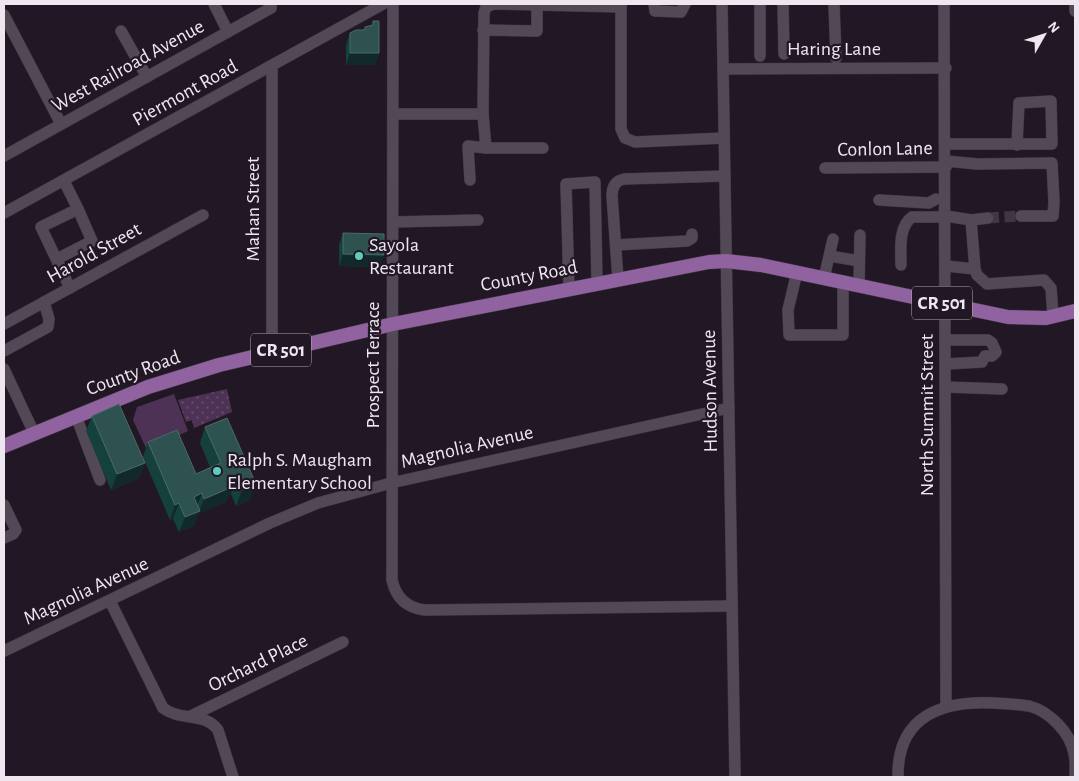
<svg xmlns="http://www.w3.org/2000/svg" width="1079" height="781" viewBox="0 0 1079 781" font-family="'Alegreya Sans',sans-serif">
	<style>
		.grass { fill: #4d3255 }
		.park { fill: url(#park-dots) }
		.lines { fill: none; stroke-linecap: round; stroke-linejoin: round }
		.minor-tunnel { stroke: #413743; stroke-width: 11; stroke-dasharray: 11 5.5; stroke-linecap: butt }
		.minor-casing { stroke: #3d3640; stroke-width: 12 }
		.major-casing { stroke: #3d3640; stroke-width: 15 }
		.minor { stroke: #534856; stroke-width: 11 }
		.major { stroke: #90629f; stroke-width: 14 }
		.wall { fill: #15413c }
		.shaded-wall { fill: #11292a }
		.building { fill: #2d524f; stroke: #4b6a68 }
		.poi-dot { fill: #5bcebb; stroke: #221825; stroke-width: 2 }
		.labels { text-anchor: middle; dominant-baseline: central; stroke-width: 4.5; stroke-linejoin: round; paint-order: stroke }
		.shield { fill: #221825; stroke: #b1a9b3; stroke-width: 1 }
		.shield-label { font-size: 19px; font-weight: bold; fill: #eee7f0 }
		.street-label { font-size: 20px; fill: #eee7f0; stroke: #221825 }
		.poi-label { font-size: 20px; fill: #eee7f0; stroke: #221825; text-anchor: start }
	</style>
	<defs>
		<pattern id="park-dots" width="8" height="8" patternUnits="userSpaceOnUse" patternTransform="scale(1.25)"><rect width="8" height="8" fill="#4d3255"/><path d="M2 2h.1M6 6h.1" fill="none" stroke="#67506e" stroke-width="1.8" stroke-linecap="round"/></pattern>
	</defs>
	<rect width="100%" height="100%" fill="#221825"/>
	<path class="grass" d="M174 394 188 431 147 450 133 420 137 407Z"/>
	<path class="park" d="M227 389 232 412 194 428 192 420 186 422 178 400Z"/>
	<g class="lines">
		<path class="minor-tunnel" d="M988 218 1021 216"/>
		<defs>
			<g id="minor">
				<path d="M214 4 228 32"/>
				<path d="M393 4 392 580C396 598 407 608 425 610L732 606"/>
				<path d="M495 4 621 7"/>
				<path d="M621 4V129L625 138 635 142 724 138"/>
				<path d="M654 4 655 11 681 12 685 4"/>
				<path d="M722 4 735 777"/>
				<path d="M760 4V56"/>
				<path d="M783 4 784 54"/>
				<path d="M834 4 836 58"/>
				<path d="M944 4 946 706"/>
				<path d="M1075 4V11"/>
				<path d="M4 15 61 124"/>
				<path d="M483 30 537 31V5"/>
				<path d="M121 31 147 77"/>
				<path d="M723 69 946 68"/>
				<path d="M393 114H483L484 13 486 7 494 4"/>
				<path d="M483 114 486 148H543"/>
				<path d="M946 144H1052L1051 101 1019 103 1017 145"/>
				<path d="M4 156 271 8V4"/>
				<path d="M946 161 977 164 1052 163 1054 202 1053 216H1021"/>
				<path d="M825 168 946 167"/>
				<path d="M470 180 468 146 486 148"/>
				<path d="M64 181 78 209 41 227 70 288"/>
				<path d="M879 200 929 203 936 199"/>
				<path d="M4 213 383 4"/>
				<path d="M946 216 971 220 975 269 946 266"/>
				<path d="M971 220 988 218"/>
				<path d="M393 222 478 220"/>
				<path d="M616 245 687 241 692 238V234"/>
				<path d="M830 256 859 261"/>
				<path d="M57 259 92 241 78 209"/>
				<path d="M901 265C901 250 898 227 912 217H946"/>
				<path d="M975 269 977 275 987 284 1044 280 1051 288 1053 316"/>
				<path d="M797 272 788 310 789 335H843V282"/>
				<path d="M824 278 833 239"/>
				<path d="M618 279 612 196C612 187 615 181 624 179L725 176"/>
				<path d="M859 285 860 235"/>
				<path d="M569 289 566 184 595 182 597 283"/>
				<path d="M4 324 203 215"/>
				<path d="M946 340H988L992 343 996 352 992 356H985L982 362 946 364"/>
				<path d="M4 351 48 327 49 319 44 302"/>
				<path d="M272 352V66"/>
				<path d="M4 369 34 433"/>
				<path d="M946 387 1002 389"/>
				<path d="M76 416 100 480"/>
				<path d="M4 505 16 530 13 534 4 538"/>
				<path d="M110 601 163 708C181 722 204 711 218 730L233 777"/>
				<path d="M4 651 270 523 318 503 391 483 729 408"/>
				<path d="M191 716 343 642"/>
				<path d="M898 777C897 716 942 700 995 703 1006 704 1018 704 1029 706 1049 711 1071 733 1074 754 1076 761 1075 770 1075 777"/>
			</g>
			<path id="major" d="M4 446 148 387 219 365 393 324 709 262 726 261 761 265 1008 317 1046 318 1075 311"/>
		</defs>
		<use href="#minor" class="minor-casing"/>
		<use href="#major" class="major-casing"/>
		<use href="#minor" class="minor"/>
		<use href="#major" class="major"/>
	</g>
	<g class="wall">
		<path d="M373 21 379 53 375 65H346V45L350 33 363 30 365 27 372 25Z"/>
		<path d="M343 233 380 267 339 266V245Z"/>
		<path d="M92 416 145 463 139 478 111 490 86 431Z"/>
		<path d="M205 427 250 500 236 506 231 494 229 495 226 502 198 514 194 526 179 532 173 519 170 520 143 457 148 442 196 474 210 467 200 443Z"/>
	</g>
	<g class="shaded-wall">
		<path d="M350 53H379L375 65H346Z"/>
		<path d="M343 254 384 255 380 267 339 266Z"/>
		<path d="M145 463 139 478 111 490 117 474Z"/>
		<path d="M237 478 231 494 229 495 226 502 198 514 194 526 179 532 185 517 199 511 204 499 229 482Z"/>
		<path d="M256 484 250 500 236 506 242 490Z"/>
		<path d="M202 493 196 509 194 497Z"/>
		<path d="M179 503 173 519 170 520 175 505Z"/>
	</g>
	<g class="building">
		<path d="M373 21H379V53H350V33L356 30H365V27L373 25Z"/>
		<path d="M343 233 384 234V255L343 254Z"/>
		<path d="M119 404 145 463 117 474 92 416Z"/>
		<path d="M227 418 256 484 242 490 237 478 229 482 232 487 204 499 202 493 194 497 200 511 185 517 179 503 175 505 148 442 177 430 196 474 221 463 205 427Z"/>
	</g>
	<g class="poi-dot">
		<circle cx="359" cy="256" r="5"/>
		<circle cx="217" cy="471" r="5"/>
	</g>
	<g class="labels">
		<g class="shield">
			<rect x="912" y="286.5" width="60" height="33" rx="4"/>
			<rect x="251" y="333.5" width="60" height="33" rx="4"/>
		</g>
		<g class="shield-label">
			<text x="942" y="303">CR 501</text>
			<text x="281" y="350">CR 501</text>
		</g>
		<g class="street-label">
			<text x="834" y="49">Haring Lane</text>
			<text transform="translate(128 66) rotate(-29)">West Railroad Avenue</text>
			<text transform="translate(185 93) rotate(-29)">Piermont Road</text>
			<text transform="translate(885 149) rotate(-1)">Conlon Lane</text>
			<text transform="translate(253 209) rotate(-90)">Mahan Street</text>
			<text transform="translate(94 253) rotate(-29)">Harold Street</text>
			<text transform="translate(529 276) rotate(-11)">County Road</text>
			<text transform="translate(373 365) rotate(-90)">Prospect Terrace</text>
			<text transform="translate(133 373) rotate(-20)">County Road</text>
			<text transform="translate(710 391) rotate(-91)">Hudson Avenue</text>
			<text transform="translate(927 415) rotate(-90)">North Summit Street</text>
			<text transform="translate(467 447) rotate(-13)">Magnolia Avenue</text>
			<text transform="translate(86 591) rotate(-25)">Magnolia Avenue</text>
			<text transform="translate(258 663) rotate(-26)">Orchard Place</text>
		</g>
		<g class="poi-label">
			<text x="369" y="245">Sayola<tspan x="369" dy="23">Restaurant</tspan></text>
			<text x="227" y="460">Ralph S. Maugham<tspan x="227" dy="23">Elementary School</tspan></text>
		</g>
	</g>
	<rect width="1079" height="781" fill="none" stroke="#eee7f0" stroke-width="10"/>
	<g transform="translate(1044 35) rotate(51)" stroke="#221825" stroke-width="4" paint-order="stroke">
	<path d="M0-4L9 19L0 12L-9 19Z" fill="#eee7f0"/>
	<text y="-8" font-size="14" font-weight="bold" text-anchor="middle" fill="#eee7f0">N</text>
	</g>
</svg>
